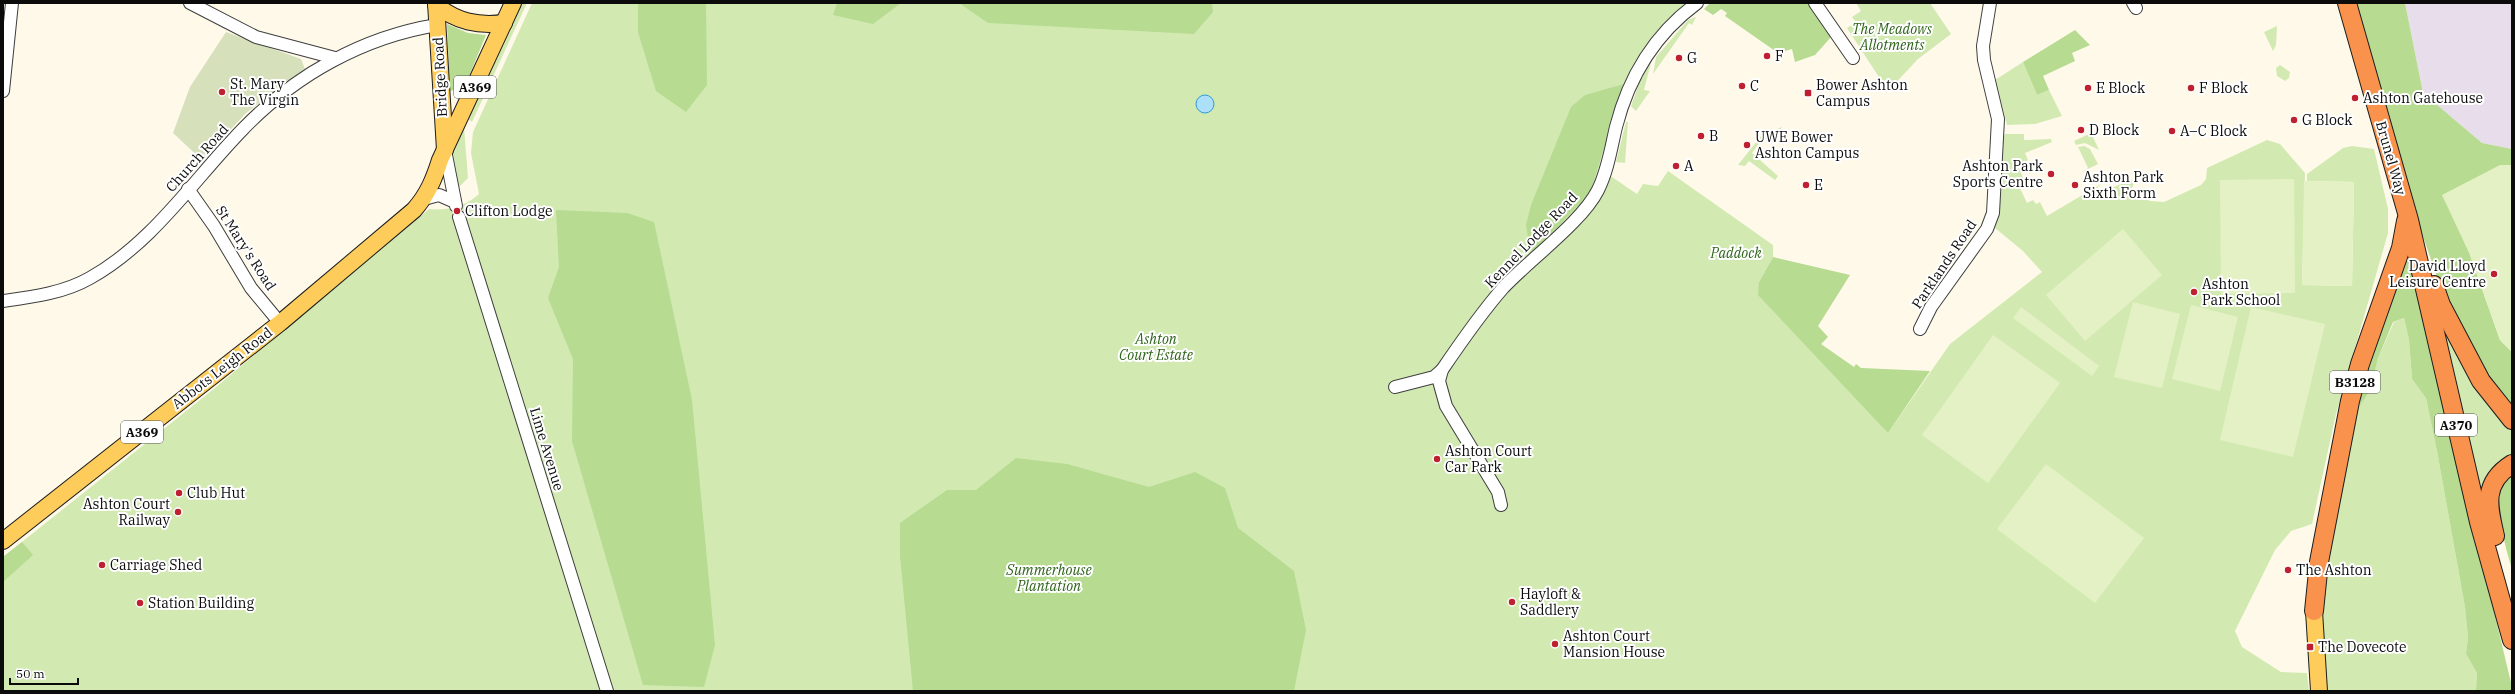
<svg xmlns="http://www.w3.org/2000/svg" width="2515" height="694" viewBox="0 0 2515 694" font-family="'IBM Plex Serif',serif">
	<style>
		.industrial { fill: #e8deeb }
		.green { fill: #d2eab2 }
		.forest { fill: #b6db91 }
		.cemetery { fill: #d6e0bb }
		.pitch { fill: #e4f1c4 }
		.water { fill: #ace0f8; stroke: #319ad1 }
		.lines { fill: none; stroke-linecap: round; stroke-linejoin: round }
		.minor-casing { stroke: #3e3e3e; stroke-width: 14 }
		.major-casing { stroke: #1c1c1c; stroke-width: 18 }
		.highway-casing { stroke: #1c1c1c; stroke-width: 20 }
		.minor { stroke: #fff; stroke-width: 12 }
		.major { stroke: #fdcc5b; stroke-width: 16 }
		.highway { stroke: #f9924d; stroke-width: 18 }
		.poi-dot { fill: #be2030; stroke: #fff; stroke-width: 1.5 }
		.labels { text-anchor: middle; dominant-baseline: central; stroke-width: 4; stroke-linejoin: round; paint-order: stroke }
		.shield { fill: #fff; stroke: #545454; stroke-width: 1 }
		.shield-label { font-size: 13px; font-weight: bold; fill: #0b0b0b }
		.park-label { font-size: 14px; font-style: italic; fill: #2e631a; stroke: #fff }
		.poi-label { font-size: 14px; fill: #0b0b0b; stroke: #fff; text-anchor: start }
		.street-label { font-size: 14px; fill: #0b0b0b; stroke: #fff }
	</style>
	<rect width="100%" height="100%" fill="#fff9e9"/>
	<path class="industrial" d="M2405 3H2512V149L2482 143 2423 93Z"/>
	<g class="green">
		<path d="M518 3H527L472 122 467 118Z"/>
		<path d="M532 3H1689C1671 19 1653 34 1640 54 1619 85 1605 150 1593 187L1608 176 1612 177 1637 194 1643 184 1658 186 1668 171 1773 245V257L1759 282 1888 433 1950 344 2042 272 2023 251 1995 228 2002 140 2005 134H2024V140L2051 139 2052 142 2025 153 2028 160 2018 165 2024 181 2018 184 2027 203 2033 200 2036 204 2040 202 2047 216 2101 184 2095 190 2097 194 2131 180 2135 181 2130 192 2150 201 2164 202 2201 185 2206 179 2207 168 2267 140 2280 144 2305 173 2302 285 2352 286 2354 182 2307 181V174L2343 148 2352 146 2374 149 2388 209V233L2336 414 2312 524 2291 531 2275 550 2235 631 2242 647 2281 672 2307 673 2309 691H3V557L210 392 429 209C446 211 467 206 479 194L471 153 473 132Z"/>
		<path d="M1856 3H1930L1951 34 1918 59 1888 91 1847 28 1856 22 1852 17 1861 11Z"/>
		<path d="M1696 17 1692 25 1689 23 1653 74 1656 57 1688 20Z"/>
		<path d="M2277 26 2276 45 2273 51 2264 32Z"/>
		<path d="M2023 62 2037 95 2049 90 2062 116 2035 124 2007 125 1995 80Z"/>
		<path d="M1651 63 1644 90 1650 91 1636 111 1631 106 1640 81Z"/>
		<path d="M2280 65 2290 72 2289 78 2285 81 2277 76 2276 68Z"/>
		<path d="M1626 122H1628L1625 163 1616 162Z"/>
		<path d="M464 127 468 178 456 190 452 156Z"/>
		<path d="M1782 127 1773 143 1763 138 1752 153 1778 176 1775 180 1749 161 1745 166 1738 165 1761 136Z"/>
		<path d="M2091 133 2099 150 2085 143 2076 145 2074 141Z"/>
		<path d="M2084 146 2090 149 2098 164 2082 172 2088 168 2078 147Z"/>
		<path d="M2431 286 2512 425V456L2482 496Z"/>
		<path d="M2404 318 2409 340 2412 379 2426 398 2437 451 2465 607 2468 637 2466 654 2477 673 2476 690 2327 691 2320 618 2353 421 2359 407 2370 391 2378 358 2394 322Z"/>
	</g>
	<g class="forest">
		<path d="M638 3H706L707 85 686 112 656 91 638 32Z"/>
		<path d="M837 3H901L873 24 833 15Z"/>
		<path d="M959 3H1212L1213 12 1194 34 988 23Z"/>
		<path d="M1710 3H1810L1832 36 1815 55 1795 62 1792 49 1778 53 1725 16 1727 13 1721 9 1713 15 1704 9Z"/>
		<path d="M2351 3H2405L2423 93 2482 143 2512 149V165H2500L2470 255 2500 340 2512 352V413L2480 371 2446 303 2418 222Z"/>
		<path d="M447 24 468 33 486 35 464 88 450 91Z"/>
		<path d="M2075 30 2090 45 2072 53 2075 61 2043 76 2049 90 2037 95 2023 62Z"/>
		<path d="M1624 84 1590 193 1531 255 1526 225 1531 205 1571 107 1585 95Z"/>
		<path d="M556 210 627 213 654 222 692 400 715 645 704 687 643 685 572 441 573 359 548 298 559 267Z"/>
		<path d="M2408 251 2512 687V691H2474L2476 690 2477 673 2466 654 2468 637 2465 607 2437 451 2426 398 2412 379 2409 340 2404 318 2393 322 2378 358 2370 391 2359 407 2362 387Z"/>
		<path d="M1773 257 1850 275 1818 326 1828 337 1821 344 1854 367 1856 364 1861 368 1930 371 1888 433 1758 295 1759 282Z"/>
		<path d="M1016 458 1067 464 1149 487 1195 472 1225 488 1238 528 1294 571 1306 630 1294 691H913L900 556V523L947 490H976Z"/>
		<path d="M2512 473V569C2506 548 2486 486 2512 473Z"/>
		<path d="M22 542 33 555 3 582V557Z"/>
	</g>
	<path class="cemetery" d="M226 32 301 59 305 69 246 113 202 160 173 133 190 87Z"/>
	<g class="pitch">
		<path d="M2500 165H2512V352L2500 340 2470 255 2442 195Z"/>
		<path d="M2294 179 2295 293 2221 294 2220 180Z"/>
		<path d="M2304 181 2354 182 2352 286 2302 285Z"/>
		<path d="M2123 229 2162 275 2085 341 2046 295Z"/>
		<path d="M2133 302 2180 314 2162 388 2114 377Z"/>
		<path d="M2191 305 2238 317 2220 391 2172 379Z"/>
		<path d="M2021 307 2099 366 2092 376 2013 318Z"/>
		<path d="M2251 307 2325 324 2293 457 2220 440Z"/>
		<path d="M1993 335 2060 383 1988 483 1922 435Z"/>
		<path d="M2046 464 2144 538 2095 603 1997 529Z"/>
	</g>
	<circle class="water" cx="1205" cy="104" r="9"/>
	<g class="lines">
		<defs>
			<g id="minor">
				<path d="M190 3 256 37 335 58"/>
				<path d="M1815 3 1853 58"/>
				<path d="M2133 3 2136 8"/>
				<path d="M3 91 12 3"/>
				<path d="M445 150 456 206"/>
				<path d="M188 189 214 226 251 288 280 323"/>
				<path d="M424 199 439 195 455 202"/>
				<path d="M459 217 607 691"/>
				<path d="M3 301C32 297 64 293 90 278 153 243 194 179 243 129 295 75 363 37 437 25"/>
				<path d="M1920 329 1931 307 1987 229 1993 213 1998 119 1984 60 1983 46 1990 3"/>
				<path d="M1395 387 1434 377 1442 370"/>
				<path d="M1501 505 1498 492 1446 406 1439 381 1442 370C1461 342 1481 313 1503 288 1529 260 1582 222 1598 190 1608 170 1611 148 1616 127 1629 76 1655 34 1697 3"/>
			</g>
			<g id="major">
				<path d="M436 3 445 150"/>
				<path d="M436 5C457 22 478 26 504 23"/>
				<path d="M3 541 280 323 414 210C428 194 434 179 440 160L513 3"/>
				<path d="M2314 611 2319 691"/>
			</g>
			<g id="highway">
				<path d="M2347 3 2409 220 2479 522 2512 640"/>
				<path d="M2434 285 2441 305 2481 381 2512 420"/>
				<path d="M2495 536C2488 506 2482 483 2512 464"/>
				<path d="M2314 611 2319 562 2350 401 2360 364 2401 248 2406 221"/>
			</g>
		</defs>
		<use href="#minor" class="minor-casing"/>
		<use href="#major" class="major-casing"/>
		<use href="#highway" class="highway-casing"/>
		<use href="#minor" class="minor"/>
		<use href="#major" class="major"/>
		<use href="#highway" class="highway"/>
	</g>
	<g class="poi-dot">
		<circle cx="1767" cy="56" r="4"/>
		<circle cx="1679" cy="58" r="4"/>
		<circle cx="1742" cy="86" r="4"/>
		<circle cx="2088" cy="88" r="4"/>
		<circle cx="2191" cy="88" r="4"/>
		<circle cx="222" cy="92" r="4"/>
		<rect x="1804" y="89" width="8" height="8" rx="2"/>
		<circle cx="2355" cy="98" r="4"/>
		<circle cx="2294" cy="120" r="4"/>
		<circle cx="2081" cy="130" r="4"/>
		<circle cx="2172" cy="131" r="4"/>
		<circle cx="1701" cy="136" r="4"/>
		<circle cx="1747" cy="145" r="4"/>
		<circle cx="1676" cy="166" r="4"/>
		<circle cx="2051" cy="174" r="4"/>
		<circle cx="1806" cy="185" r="4"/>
		<circle cx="2075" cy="185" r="4"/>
		<circle cx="457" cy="211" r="4"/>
		<circle cx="2494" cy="274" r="4"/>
		<circle cx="2194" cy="292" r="4"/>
		<circle cx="1437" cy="459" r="4"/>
		<circle cx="179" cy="493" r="4"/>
		<circle cx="178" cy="512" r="4"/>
		<circle cx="102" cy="565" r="4"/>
		<circle cx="2288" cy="570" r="4"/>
		<circle cx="1512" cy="602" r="4"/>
		<circle cx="140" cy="603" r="4"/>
		<circle cx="1555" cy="644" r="4"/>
		<rect x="2306" y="643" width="8" height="8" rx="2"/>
	</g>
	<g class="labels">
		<g class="shield">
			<rect x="454" y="76" width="42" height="22" rx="3"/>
			<rect x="2330" y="371" width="50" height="22" rx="3"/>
			<rect x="2435" y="414" width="42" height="22" rx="3"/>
			<rect x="121" y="421" width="42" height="22" rx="3"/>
		</g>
		<g class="shield-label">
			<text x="475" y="87">A369</text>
			<text x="2355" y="382">B3128</text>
			<text x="2456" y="425">A370</text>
			<text x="142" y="432">A369</text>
		</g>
		<g class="park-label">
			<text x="1892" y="29">The Meadows<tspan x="1892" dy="16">Allotments</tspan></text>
			<text x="1736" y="253">Paddock</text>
			<text x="1156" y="339">Ashton<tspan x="1156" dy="16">Court Estate</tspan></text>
			<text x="1049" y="570">Summerhouse<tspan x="1049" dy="16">Plantation</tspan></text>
		</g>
		<g class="poi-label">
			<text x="1775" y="56">F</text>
			<text x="1687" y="58">G</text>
			<text x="230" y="84">St. Mary<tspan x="230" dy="16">The Virgin</tspan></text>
			<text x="1816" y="85">Bower Ashton<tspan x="1816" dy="16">Campus</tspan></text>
			<text x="1750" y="86">C</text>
			<text x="2096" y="88">E Block</text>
			<text x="2199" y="88">F Block</text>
			<text x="2363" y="98">Ashton Gatehouse</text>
			<text x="2302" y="120">G Block</text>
			<text x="2089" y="130">D Block</text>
			<text x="2180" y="131">A–C Block</text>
			<text x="1709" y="136">B</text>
			<text x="1755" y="137">UWE Bower<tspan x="1755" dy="16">Ashton Campus</tspan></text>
			<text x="1684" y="166">A</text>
			<text x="2043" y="166" text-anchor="end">Ashton Park<tspan x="2043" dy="16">Sports Centre</tspan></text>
			<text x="2083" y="177">Ashton Park<tspan x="2083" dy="16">Sixth Form</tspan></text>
			<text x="1814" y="185">E</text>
			<text x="465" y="211">Clifton Lodge</text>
			<text x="2486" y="266" text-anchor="end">David Lloyd<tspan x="2486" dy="16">Leisure Centre</tspan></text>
			<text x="2202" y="284">Ashton<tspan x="2202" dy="16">Park School</tspan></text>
			<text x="1445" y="451">Ashton Court<tspan x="1445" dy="16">Car Park</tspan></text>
			<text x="187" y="493">Club Hut</text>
			<text x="170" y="504" text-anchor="end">Ashton Court<tspan x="170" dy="16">Railway</tspan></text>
			<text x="110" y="565">Carriage Shed</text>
			<text x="2296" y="570">The Ashton</text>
			<text x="1520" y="594">Hayloft &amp;<tspan x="1520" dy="16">Saddlery</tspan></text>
			<text x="148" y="603">Station Building</text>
			<text x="1563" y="636">Ashton Court<tspan x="1563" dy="16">Mansion House</tspan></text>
			<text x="2318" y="647">The Dovecote</text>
		</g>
		<g class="street-label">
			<text transform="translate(440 77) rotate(-93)">Bridge Road</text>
			<text transform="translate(197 158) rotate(-48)">Church Road</text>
			<text transform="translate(2391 158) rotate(74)">Brunel Way</text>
			<text transform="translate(1531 240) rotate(-46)">Kennel Lodge Road</text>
			<text transform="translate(246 248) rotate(57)">St Mary's Road</text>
			<text transform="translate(1944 264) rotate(-56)">Parklands Road</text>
			<text transform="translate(222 368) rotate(-38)">Abbots Leigh Road</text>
			<text transform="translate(547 449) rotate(73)">Lime Avenue</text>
		</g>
	</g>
	<rect width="2515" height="694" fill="none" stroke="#0b0b0b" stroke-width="8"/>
	<path d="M10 678v6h68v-6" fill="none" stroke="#0b0b0b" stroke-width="2"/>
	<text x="16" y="678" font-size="12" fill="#0b0b0b" stroke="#ffffff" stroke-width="3" paint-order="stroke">50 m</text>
</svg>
